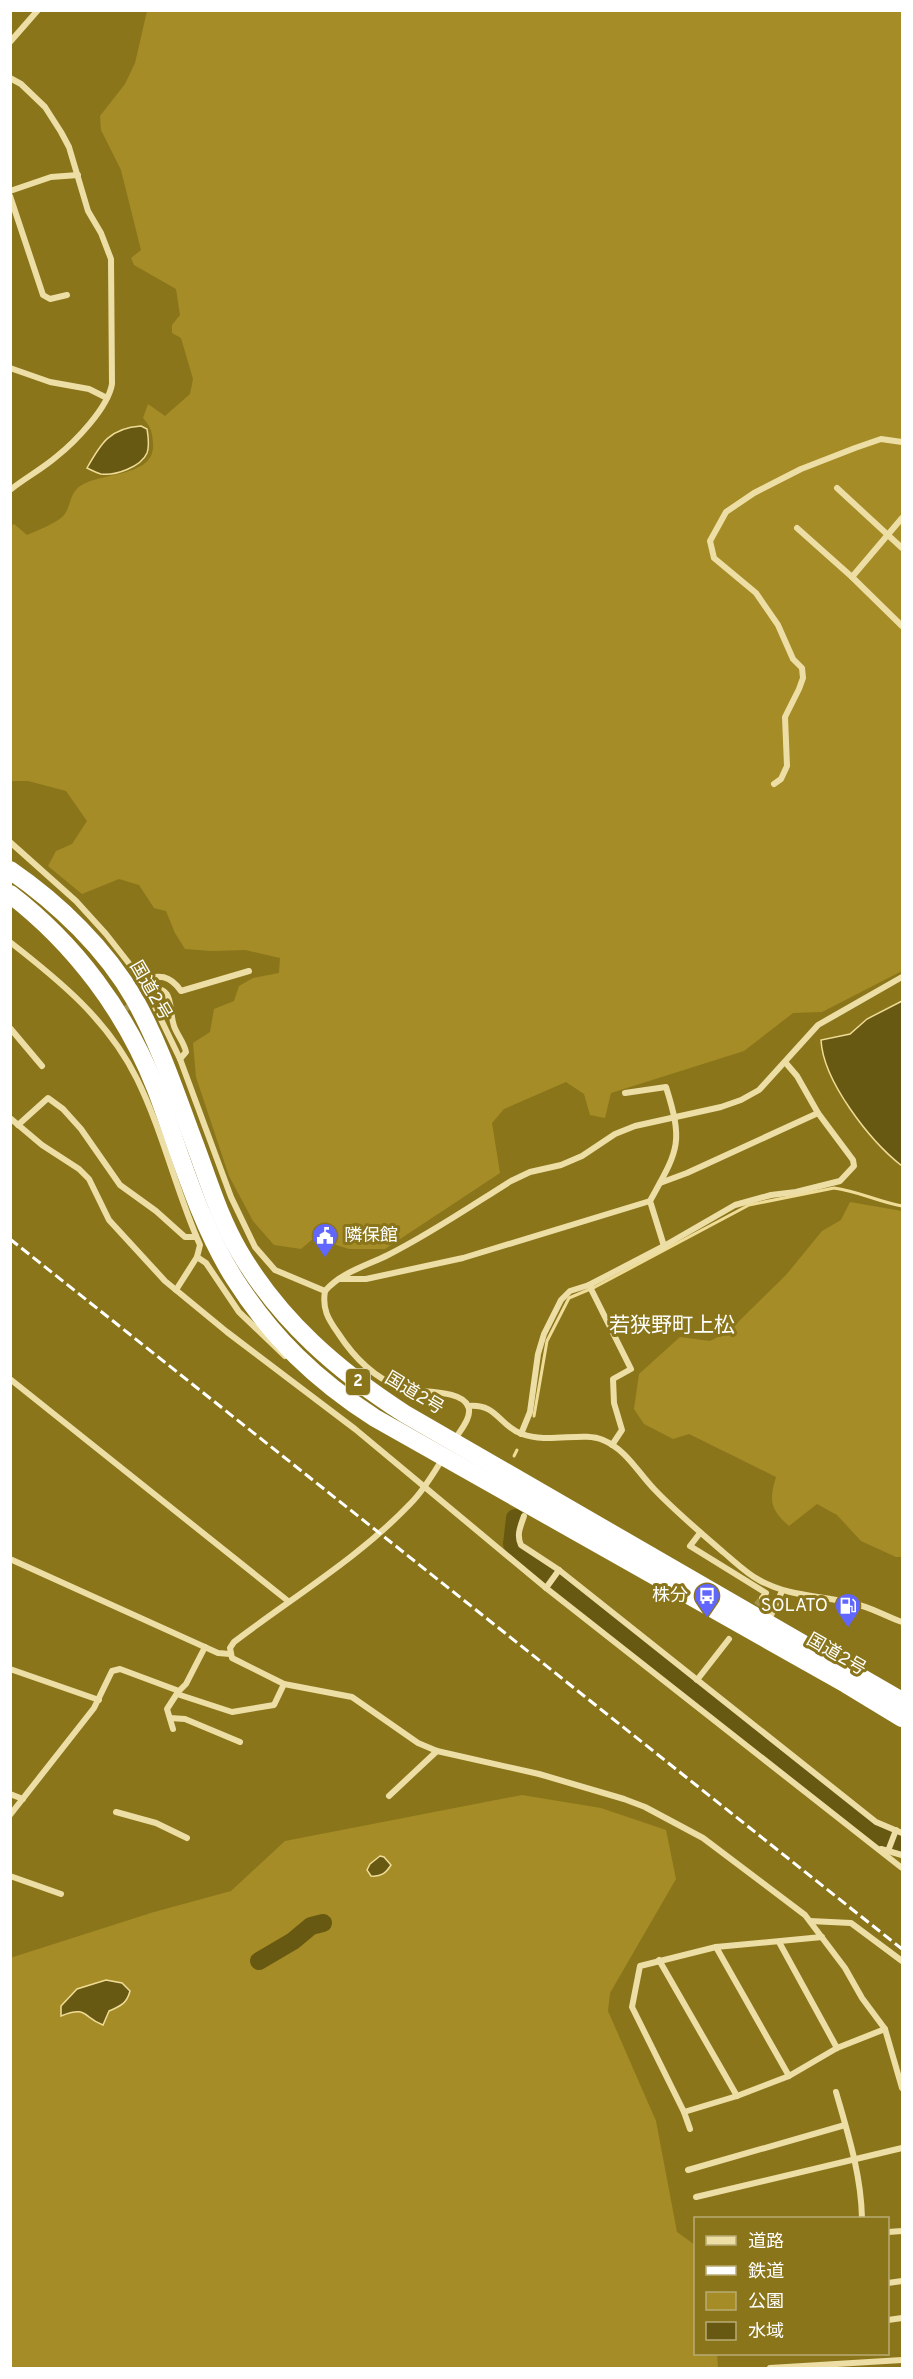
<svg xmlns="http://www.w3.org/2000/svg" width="913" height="2379" viewBox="0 0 913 2379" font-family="Overpass,'Noto Sans JP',sans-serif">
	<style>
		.green { fill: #a58c27 }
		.water { fill: #685912; stroke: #efdc97; stroke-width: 1.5 }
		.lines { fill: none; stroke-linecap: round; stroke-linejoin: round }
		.stream { stroke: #efdc97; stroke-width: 3 }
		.river { stroke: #685912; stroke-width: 18 }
		.street-tunnel { stroke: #a19149; stroke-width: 6; stroke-dasharray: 6 3; stroke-linecap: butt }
		.street { stroke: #eddea5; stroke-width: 6 }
		.highway { stroke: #fff; stroke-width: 18 }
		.rail { stroke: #fff; stroke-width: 3; stroke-dasharray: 10 4.5; stroke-linecap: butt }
		.labels { text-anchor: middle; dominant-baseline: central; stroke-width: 6; stroke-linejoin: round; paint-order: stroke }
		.shield { fill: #8a751b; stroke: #dcd6bb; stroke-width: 1.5 }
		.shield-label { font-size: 16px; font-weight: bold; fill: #fff }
		.street-label { font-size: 18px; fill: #fff; stroke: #8a751b }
		.poi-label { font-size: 18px; fill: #fff; stroke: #8a751b; text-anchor: end }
		.quarter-label { font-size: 21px; fill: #fff; stroke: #8a751b }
	</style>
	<rect width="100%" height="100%" fill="#8a751b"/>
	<g class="green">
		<path d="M147 11H902V971L822 1012 793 1013 744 1051 611 1093 605 1118 590 1115 584 1094 566 1082 504 1109 492 1123 500 1173 385 1249H349L314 1238 301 1249 274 1245 253 1221 229 1176 196 1077 193 1043 210 1032 214 1009 234 1001 239 986 253 978 279 973 280 958 245 950 212 951 185 949 175 933 166 911 154 908 139 885 119 879 82 894 48 866 56 851 72 844 87 821 66 791 28 781H11V526L14 524 27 535C36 531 59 522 64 515 70 508 70 496 76 490 93 470 156 481 153 443 152 431 151 427 143 418L148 404 165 416 190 394 193 379 181 338 172 333V325L180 315 176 289 134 265 131 258 141 250 121 170 101 130 100 116 125 84 135 63Z"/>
		<path d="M850 1202 902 1211V1557H896L861 1541 837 1515 817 1504 789 1526C770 1509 769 1501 776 1477L689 1434 673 1439 644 1424 634 1409 639 1374 680 1337 710 1341 728 1332 786 1275 822 1231 841 1220Z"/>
		<path d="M522 1795 601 1808 666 1830 676 1879 610 1993 608 2011 656 2121 677 2232 695 2245 696 2354H717L718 2368H11L10 1958 154 1912 231 1891 285 1841Z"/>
	</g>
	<g class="water">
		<path d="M141 426 147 429C148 436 150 445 147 453 141 467 115 476 101 474 97 473 91 470 87 468 101 443 110 428 141 426Z"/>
		<path d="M902 1001V1166C870 1141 823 1081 821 1040L850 1034 867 1019Z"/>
		<path d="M380 1856 384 1857 391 1865C386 1873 381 1877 371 1876L367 1870 370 1864Z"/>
		<path d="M106 1980 122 1983 130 1991C127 2003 121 2006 109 2011L103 2025C83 2018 88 2005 61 2016V2006L77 1989Z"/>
	</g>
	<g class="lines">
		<g class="stream">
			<path d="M534 1416 547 1341 569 1298 595 1287 749 1205 834 1188C858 1191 879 1202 902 1206"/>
			<path d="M514 1456 517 1450"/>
		</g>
		<g class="river">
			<path d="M515 1518 512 1544 526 1557 883 1838 902 1845"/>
			<path d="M259 1961 293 1941 311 1926 323 1923"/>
		</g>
		<g class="street-tunnel">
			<path d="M119 1015 148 989"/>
			<path d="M751 1612 762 1598"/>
		</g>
		<g class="street">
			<path d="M10 42 38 10"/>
			<path d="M10 78 21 84 45 107 61 132 69 147 88 211 101 233 111 259 112 384C108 408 75 442 56 457 42 469 25 478 10 490"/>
			<path d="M10 191 51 177 78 175"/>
			<path d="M10 196 43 295 50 299 67 295"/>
			<path d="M10 368 50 382 89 389 107 398"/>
			<path d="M837 488 902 548"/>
			<path d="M797 528 852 577 902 518"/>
			<path d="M852 577 902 626"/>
			<path d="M774 784 781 779 787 766 785 717 799 689 803 678 802 668 793 659 778 625 756 593 714 558 710 541 726 512 754 493 801 469 855 448 881 439 902 442"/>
			<path d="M10 842 76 901 106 934 142 980 180 1059 231 1197 255 1247 275 1270 325 1291C322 1309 328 1319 338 1333 353 1356 373 1377 399 1387 417 1394 460 1388 468 1406 473 1416 460 1431 455 1439"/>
			<path d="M10 942C60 981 108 1020 137 1079 163 1132 176 1191 200 1245L197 1257 206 1263 239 1312 285 1356"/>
			<path d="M142 980C159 974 170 975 181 991L249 971"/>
			<path d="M148 989C176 985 168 1009 174 1026 177 1035 184 1042 186 1052L180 1059"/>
			<path d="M10 1028 42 1066"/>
			<path d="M625 1093 666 1087C684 1144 678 1150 650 1201L664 1246"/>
			<path d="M10 1118 42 1145 79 1169 89 1179 109 1220 165 1281 227 1332 355 1429 546 1588 902 1868"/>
			<path d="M18 1125 48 1098 63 1109 81 1129 120 1185 156 1211 185 1237H196"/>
			<path d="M660 1183 687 1173 818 1113"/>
			<path d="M339 1279H366L463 1258 650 1201"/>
			<path d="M589 1285 631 1369 613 1379 614 1403 622 1430 612 1445"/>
			<path d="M176 1290 197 1257"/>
			<path d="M325 1291C342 1272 366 1266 388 1255 430 1234 471 1206 511 1181L530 1172 561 1165 582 1156 615 1134 635 1126 721 1107 741 1100 759 1090 818 1025 902 977"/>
			<path d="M10 1379 288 1601"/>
			<path d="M468 1406C497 1403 499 1426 522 1434 548 1444 584 1431 603 1440 627 1450 638 1473 655 1490 676 1512 700 1532 723 1552 734 1561 746 1573 759 1580 790 1597 818 1595 851 1603 869 1606 885 1616 902 1622"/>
			<path d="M521 1434 530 1412 538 1354 544 1334 561 1300 570 1291 589 1285 664 1246 735 1205 771 1195 796 1192 840 1181 854 1166 853 1160 818 1113 797 1076 785 1062"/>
			<path d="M443 1458C433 1474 424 1490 411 1503 360 1557 293 1597 234 1642L230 1648 232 1658 284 1684 352 1697 418 1743 437 1751 539 1774 624 1799 645 1807 703 1838 805 1915 845 1968 862 1998 885 2029 902 2088"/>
			<path d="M524 1516C521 1525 516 1535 521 1545L559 1570 876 1822 902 1833"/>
			<path d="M700 1533 690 1546 766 1593 762 1598"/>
			<path d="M10 1559 218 1653 230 1654"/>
			<path d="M546 1588 559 1570"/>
			<path d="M768 1622 782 1591"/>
			<path d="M10 1669 99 1700"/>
			<path d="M697 1680 729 1639"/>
			<path d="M177 1694 232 1712 274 1705 284 1684"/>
			<path d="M170 1718 185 1719 240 1742"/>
			<path d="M173 1729 167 1709 178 1692"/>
			<path d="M10 1794 23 1799"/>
			<path d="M389 1796 437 1751"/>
			<path d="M116 1812 156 1823 187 1838"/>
			<path d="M10 1815 94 1708 112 1671 120 1669 179 1691 186 1684 205 1647"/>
			<path d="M881 1849 902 1855"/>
			<path d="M888 1851 896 1830"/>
			<path d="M10 1876 61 1894"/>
			<path d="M810 1921 851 1923 902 1961"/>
			<path d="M822 1937 716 1947 640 1966 632 2007 684 2112 737 2096 789 2076 837 2048 885 2029"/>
			<path d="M779 1942 837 2048"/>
			<path d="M716 1947 789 2076"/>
			<path d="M659 1960 737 2096"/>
			<path d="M836 2092C848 2134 861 2174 862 2218"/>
			<path d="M684 2112 690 2129"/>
			<path d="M688 2170 845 2125"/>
			<path d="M696 2197 902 2148"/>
			<path d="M888 2232 902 2231"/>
			<path d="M888 2283 902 2281"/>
			<path d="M888 2320 902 2318"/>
			<path d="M770 2368 902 2360"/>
		</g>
		<g class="highway">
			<path d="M10 870C58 903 106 949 135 1000 160 1045 176 1094 194 1142 208 1179 219 1217 239 1251 280 1321 338 1371 405 1414L902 1701"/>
			<path d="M10 894C75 944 126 1012 156 1089 180 1152 198 1221 234 1278 272 1338 316 1380 375 1418L846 1684 902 1718"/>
		</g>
		<path class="rail" d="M10 1239 902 1949"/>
	</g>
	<defs>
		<symbol id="civic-pin" viewBox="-11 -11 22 30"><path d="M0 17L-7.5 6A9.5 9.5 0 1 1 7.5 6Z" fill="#6166fe" stroke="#8a751b"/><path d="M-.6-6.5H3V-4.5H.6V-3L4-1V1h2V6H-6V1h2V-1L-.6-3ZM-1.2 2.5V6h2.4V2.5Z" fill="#fff"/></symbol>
		<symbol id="bus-pin" viewBox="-11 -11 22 30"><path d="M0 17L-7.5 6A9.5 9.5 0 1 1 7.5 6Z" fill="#6166fe" stroke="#8a751b"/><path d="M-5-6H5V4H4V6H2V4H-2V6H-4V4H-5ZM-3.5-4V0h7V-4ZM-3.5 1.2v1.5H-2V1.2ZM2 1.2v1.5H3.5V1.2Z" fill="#fff"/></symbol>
		<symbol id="fuel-pin" viewBox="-11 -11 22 30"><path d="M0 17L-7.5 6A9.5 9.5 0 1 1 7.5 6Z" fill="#6166fe" stroke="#8a751b"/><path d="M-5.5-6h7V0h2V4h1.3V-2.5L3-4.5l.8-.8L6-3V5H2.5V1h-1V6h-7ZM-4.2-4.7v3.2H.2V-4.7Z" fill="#fff"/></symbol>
	</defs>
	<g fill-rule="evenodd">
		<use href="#civic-pin" x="310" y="1221" width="30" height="40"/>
		<use href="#bus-pin" x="692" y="1581" width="30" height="40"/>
		<use href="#fuel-pin" x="833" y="1591" width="30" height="40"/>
	</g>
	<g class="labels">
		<rect class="shield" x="346" y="1369" width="24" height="26" rx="4.5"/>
		<g class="shield-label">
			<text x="358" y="1382">2</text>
		</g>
		<g class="street-label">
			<text transform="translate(150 991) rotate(60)">国道2号</text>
			<text transform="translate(414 1394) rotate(31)">国道2号</text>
			<text transform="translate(836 1655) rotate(30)">国道2号</text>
		</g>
		<g class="poi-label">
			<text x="344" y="1236" text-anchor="start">隣保館</text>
			<text x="688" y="1596">株分</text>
			<text x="828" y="1606">SOLATO</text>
		</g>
		<g class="quarter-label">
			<text x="672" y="1326">若狭野町上松</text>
		</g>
	</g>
	<rect width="913" height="2379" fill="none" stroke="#ffffff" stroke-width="24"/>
	<rect x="694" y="2217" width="195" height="138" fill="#8a751b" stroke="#b9ac76" stroke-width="1.5"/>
	<rect x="706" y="2236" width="30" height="9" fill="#eddea5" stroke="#b9ac76" stroke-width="1.5"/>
	<text x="748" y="2247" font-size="18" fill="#ffffff">道路</text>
	<rect x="706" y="2266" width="30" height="9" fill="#ffffff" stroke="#b9ac76" stroke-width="1.5"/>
	<text x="748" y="2277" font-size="18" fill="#ffffff">鉄道</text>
	<rect x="706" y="2292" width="30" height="18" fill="#a58c27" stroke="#b9ac76" stroke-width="1.5"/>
	<text x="748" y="2307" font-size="18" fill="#ffffff">公園</text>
	<rect x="706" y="2322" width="30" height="18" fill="#685912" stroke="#b9ac76" stroke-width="1.5"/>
	<text x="748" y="2337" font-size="18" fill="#ffffff">水域</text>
</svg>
